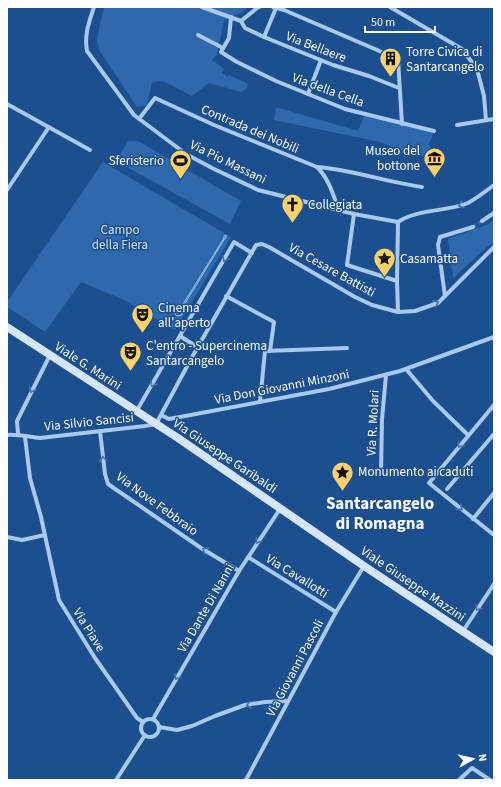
<svg xmlns="http://www.w3.org/2000/svg" width="501" height="787" viewBox="0 0 501 787" font-family="'Source Sans 3',sans-serif">
	<style>
		.green { fill: #2e69ad }
		.water { fill: #3c6290; stroke: #9cc4f0 }
		.lines { fill: none; stroke-linecap: round; stroke-linejoin: round }
		.minor-tunnel { stroke: #3d69a0; stroke-width: 4; stroke-dasharray: 4 2; stroke-linecap: butt }
		.minor { stroke: #a9c9ee; stroke-width: 4 }
		.secondary { stroke: #d6e6fa; stroke-width: 8 }
		.oneway { stroke: #4674ac }
		.labels { text-anchor: middle; dominant-baseline: central; stroke-width: 3; stroke-linejoin: round; paint-order: stroke }
		.street-label { font-size: 13px; fill: #fff; stroke: #1b4f8f }
		.poi-label { font-size: 13px; fill: #fff; stroke: #1b4f8f; text-anchor: start }
		.park-label { font-size: 13px; fill: #cfe3fa; stroke: #1b4f8f }
		.district-label { font-size: 17px; font-weight: bold; fill: #fff; stroke: #1b4f8f }
	</style>
	<rect width="100%" height="100%" fill="#1b4f8f"/>
	<g class="green">
		<path d="M104 7H248L242 12 224 20 217 54 212 60 224 69 222 73 228 77 229 75 248 84 246 89 241 92 209 83 192 96 165 82 158 81 152 83 147 105 137 107 99 50 97 39Z"/>
		<path d="M276 107 358 131 365 114 434 131 429 144 432 151 427 155 417 157 380 142 274 120Z"/>
		<path d="M128 141H138L241 201 230 224 116 161Z"/>
		<path d="M103 162 231 237 175 330 122 299 81 282 45 332 7 307V302Z"/>
		<path d="M494 219V241L453 278 448 239 489 224Z"/>
	</g>
	<path class="water" d="M226 235V238H225L181 310 182 312V315L177 316 175 314V310L180 309 224 238V236Z"/>
	<g class="lines">
		<path class="minor-tunnel" d="M473 227 482 221"/>
		<g class="minor">
			<path d="M94 7C89 22 84 35 87 51L134 115 186 154 212 168 258 190 354 214 398 222"/>
			<path d="M202 7 241 21 245 28 264 37 333 65 369 76 399 88"/>
			<path d="M273 7 284 10 398 59 402 124"/>
			<path d="M390 7 462 49 477 69 484 96 486 120"/>
			<path d="M231 17 229 38 221 52 237 62 276 81 345 109 434 131"/>
			<path d="M241 21 257 8 259 7"/>
			<path d="M198 35 223 48"/>
			<path d="M264 37 276 8"/>
			<path d="M308 94 321 60"/>
			<path d="M7 104 90 150"/>
			<path d="M139 119 155 98 214 125 317 167C329 179 333 194 339 211"/>
			<path d="M457 125 494 119"/>
			<path d="M317 167C353 170 387 182 422 187"/>
			<path d="M7 190 49 127"/>
			<path d="M354 214 347 265 397 281"/>
			<path d="M482 221 494 213"/>
			<path d="M398 222C417 209 446 212 468 203 477 198 486 191 494 185"/>
			<path d="M226 296 274 322 270 351"/>
			<path d="M445 296 438 245 440 237 473 227"/>
			<path d="M398 312 397 281 398 222"/>
			<path d="M180 336 197 347"/>
			<path d="M406 369 433 401 468 435"/>
			<path d="M260 402 265 351 347 348"/>
			<path d="M494 405 429 483 494 535"/>
			<path d="M136 412 234 242 252 253"/>
			<path d="M161 415 169 419 329 389 400 371 494 337"/>
			<path d="M100 431 105 474 108 484 201 548 239 571"/>
			<path d="M18 434 17 421 50 355"/>
			<path d="M7 435C18 434 29 437 40 438L145 426 156 424 191 359 256 245 262 244 269 247 355 297 372 305 398 312 415 311 438 303 494 247"/>
			<path d="M25 437 30 478 41 517 59 600 95 658 137 718 143 722"/>
			<path d="M381 473 382 419 386 375"/>
			<path d="M447 489 494 434"/>
			<path d="M473 519 494 493"/>
			<path d="M7 537 22 540 45 535"/>
			<path d="M248 557 336 612"/>
			<path d="M463 631 494 584"/>
			<path d="M153 719 239 571 280 509"/>
			<circle cx="150" cy="728" r="9"/>
			<path d="M159 727 177 730 192 726 215 716 245 705 265 702 288 701"/>
			<path d="M116 780 145 735"/>
			<path d="M246 780 336 612 364 566"/>
			<path d="M459 780 472 768 490 780"/>
		</g>
		<path class="secondary" d="M7 327 178 438 364 566 494 652"/>
	</g>
	<defs><path id="oneway-chevron" d="M-2-3.5L2.5 0L-2 3.5" fill="none" stroke-width="1.6" stroke-linecap="round" stroke-linejoin="round"/></defs>
	<g class="oneway">
		<use href="#oneway-chevron" transform="translate(461 205) rotate(163)"/>
		<use href="#oneway-chevron" transform="translate(225 259) rotate(120)"/>
		<use href="#oneway-chevron" transform="translate(436 303) rotate(-28)"/>
		<use href="#oneway-chevron" transform="translate(153 384) rotate(120)"/>
		<use href="#oneway-chevron" transform="translate(32 390) rotate(117)"/>
		<use href="#oneway-chevron" transform="translate(460 445) rotate(129)"/>
		<use href="#oneway-chevron" transform="translate(103 459) rotate(-95)"/>
		<use href="#oneway-chevron" transform="translate(460 508) rotate(40)"/>
		<use href="#oneway-chevron" transform="translate(258 541) rotate(123)"/>
		<use href="#oneway-chevron" transform="translate(205 550) rotate(-148)"/>
		<use href="#oneway-chevron" transform="translate(478 608) rotate(124)"/>
		<use href="#oneway-chevron" transform="translate(177 677) rotate(120)"/>
		<use href="#oneway-chevron" transform="translate(249 705) rotate(169)"/>
	</g>
	<defs>
		<symbol id="building-pin" viewBox="-11 -11 22 30"><path d="M0 17L-7.5 6A9.5 9.5 0 1 1 7.5 6Z" fill="#ffd166" stroke="#1b4f8f"/><path d="M-4-6H4V6H1V3H-1V6H-4ZM-2.5-4.3h1.7v1.8h-1.7ZM.8-4.3h1.7v1.8H.8ZM-2.5-1h1.7V.8h-1.7ZM.8-1h1.7V.8H.8Z" fill="#111"/></symbol>
		<symbol id="museum-pin" viewBox="-11 -11 22 30"><path d="M0 17L-7.5 6A9.5 9.5 0 1 1 7.5 6Z" fill="#ffd166" stroke="#1b4f8f"/><path d="M0-6L6-3V-2H-6V-3ZM-5-1h2V3h-2ZM-1-1h2V3h-2ZM3-1h2V3H3ZM-6 4H6V6H-6Z" fill="#111"/></symbol>
		<symbol id="stadium-pin" viewBox="-11 -11 22 30"><path d="M0 17L-7.5 6A9.5 9.5 0 1 1 7.5 6Z" fill="#ffd166" stroke="#1b4f8f"/><path d="M0-5a6.5 5 0 1 0 0 10a6.5 5 0 1 0 0-10ZM-3.5-1.8h7v3.6h-7Z" fill="#111"/></symbol>
		<symbol id="church-pin" viewBox="-11 -11 22 30"><path d="M0 17L-7.5 6A9.5 9.5 0 1 1 7.5 6Z" fill="#ffd166" stroke="#1b4f8f"/><path d="M-1.2-6h2.4v3.5h3.3v2.4h-3.3V6h-2.4V-.1h-3.3v-2.4h3.3Z" fill="#111"/></symbol>
		<symbol id="sight-pin" viewBox="-11 -11 22 30"><path d="M0 17L-7.5 6A9.5 9.5 0 1 1 7.5 6Z" fill="#ffd166" stroke="#1b4f8f"/><path d="M0-6L1.8-2.2L6-1.7L2.9 1.2L3.7 5.4L0 3.3L-3.7 5.4L-2.9 1.2L-6-1.7L-1.8-2.2Z" fill="#111"/></symbol>
		<symbol id="theatre-pin" viewBox="-11 -11 22 30"><path d="M0 17L-7.5 6A9.5 9.5 0 1 1 7.5 6Z" fill="#ffd166" stroke="#1b4f8f"/><path d="M-5-5.5Q0-4 5-5.5V0Q5 5 0 6Q-5 5-5 0ZM-3.3-2.5H-1v1.5H-3.3ZM1-2.5H3.3v1.5H1ZM-2.8 1Q0 5.5 2.8 1Z" fill="#111"/></symbol>
	</defs>
	<g fill-rule="evenodd">
		<use href="#building-pin" x="378" y="46" width="25" height="34"/>
		<use href="#museum-pin" x="422" y="146" width="25" height="34"/>
		<use href="#stadium-pin" x="168" y="148" width="25" height="34"/>
		<use href="#church-pin" x="280" y="192" width="25" height="34"/>
		<use href="#sight-pin" x="372" y="246" width="25" height="34"/>
		<use href="#theatre-pin" x="130" y="302" width="25" height="34"/>
		<use href="#theatre-pin" x="118" y="340" width="25" height="34"/>
		<use href="#sight-pin" x="330" y="460" width="25" height="34"/>
	</g>
	<g class="labels">
		<g class="street-label">
			<text transform="translate(316 47) rotate(21)">Via Bellaere</text>
			<text transform="translate(328 90) rotate(20)">Via della Cella</text>
			<text transform="translate(250 129) rotate(23)">Contrada dei Nobili</text>
			<text transform="translate(228 162) rotate(26)">Via Pio Massani</text>
			<text transform="translate(332 270) rotate(29)">Via Cesare Battisti</text>
			<text transform="translate(88 366) rotate(33)">Viale G. Marini</text>
			<text transform="translate(282 387) rotate(-11)">Via Don Giovanni Minzoni</text>
			<text transform="translate(89 422) rotate(-6)">Via Silvio Sancisi</text>
			<text transform="translate(373 423) rotate(-87)">Via R. Molari</text>
			<text transform="translate(225 456) rotate(34)">Via Giuseppe Garibaldi</text>
			<text transform="translate(157 504) rotate(36)">Via Nove Febbraio</text>
			<text transform="translate(297 576) rotate(32)">Via Cavallotti</text>
			<text transform="translate(413 584) rotate(34)">Viale Giuseppe Mazzini</text>
			<text transform="translate(206 608) rotate(-60)">Via Dante Di Nanni</text>
			<text transform="translate(89 630) rotate(58)">Via Piave</text>
			<text transform="translate(295 668) rotate(-62)">Via Giovanni Pascoli</text>
		</g>
		<g class="poi-label">
			<text x="406" y="52">Torre Civica di<tspan x="406" dy="15">Santarcangelo</tspan></text>
			<text x="420" y="151" text-anchor="end">Museo del<tspan x="420" dy="15">bottone</tspan></text>
			<text x="164" y="161" text-anchor="end">Sferisterio</text>
			<text x="308" y="205">Collegiata</text>
			<text x="400" y="259">Casamatta</text>
			<text x="158" y="308">Cinema<tspan x="158" dy="15">all'aperto</tspan></text>
			<text x="146" y="346">C'entro - Supercinema<tspan x="146" dy="15">Santarcangelo</tspan></text>
			<text x="358" y="472">Monumento ai caduti</text>
		</g>
		<g class="park-label">
			<text x="120" y="230">Campo<tspan x="120" dy="15">della Fiera</tspan></text>
		</g>
		<g class="district-label">
			<text x="380" y="504">Santarcangelo<tspan x="380" dy="20">di Romagna</tspan></text>
		</g>
	</g>
	<rect width="501" height="787" fill="none" stroke="#ffffff" stroke-width="16"/>
	<g transform="translate(473 759) rotate(82)" stroke="#1b4f8f" stroke-width="3" paint-order="stroke">
	<path d="M0-3L7 15L0 10L-7 15Z" fill="#ffffff"/>
	<text y="-6" font-size="11" font-weight="bold" text-anchor="middle" fill="#ffffff">N</text>
	</g>
	<path d="M365 26v6h70v-6" fill="none" stroke="#ffffff" stroke-width="2"/>
	<text x="371" y="26" font-size="12" fill="#ffffff" stroke="#1b4f8f" stroke-width="3" paint-order="stroke">50 m</text>
</svg>
